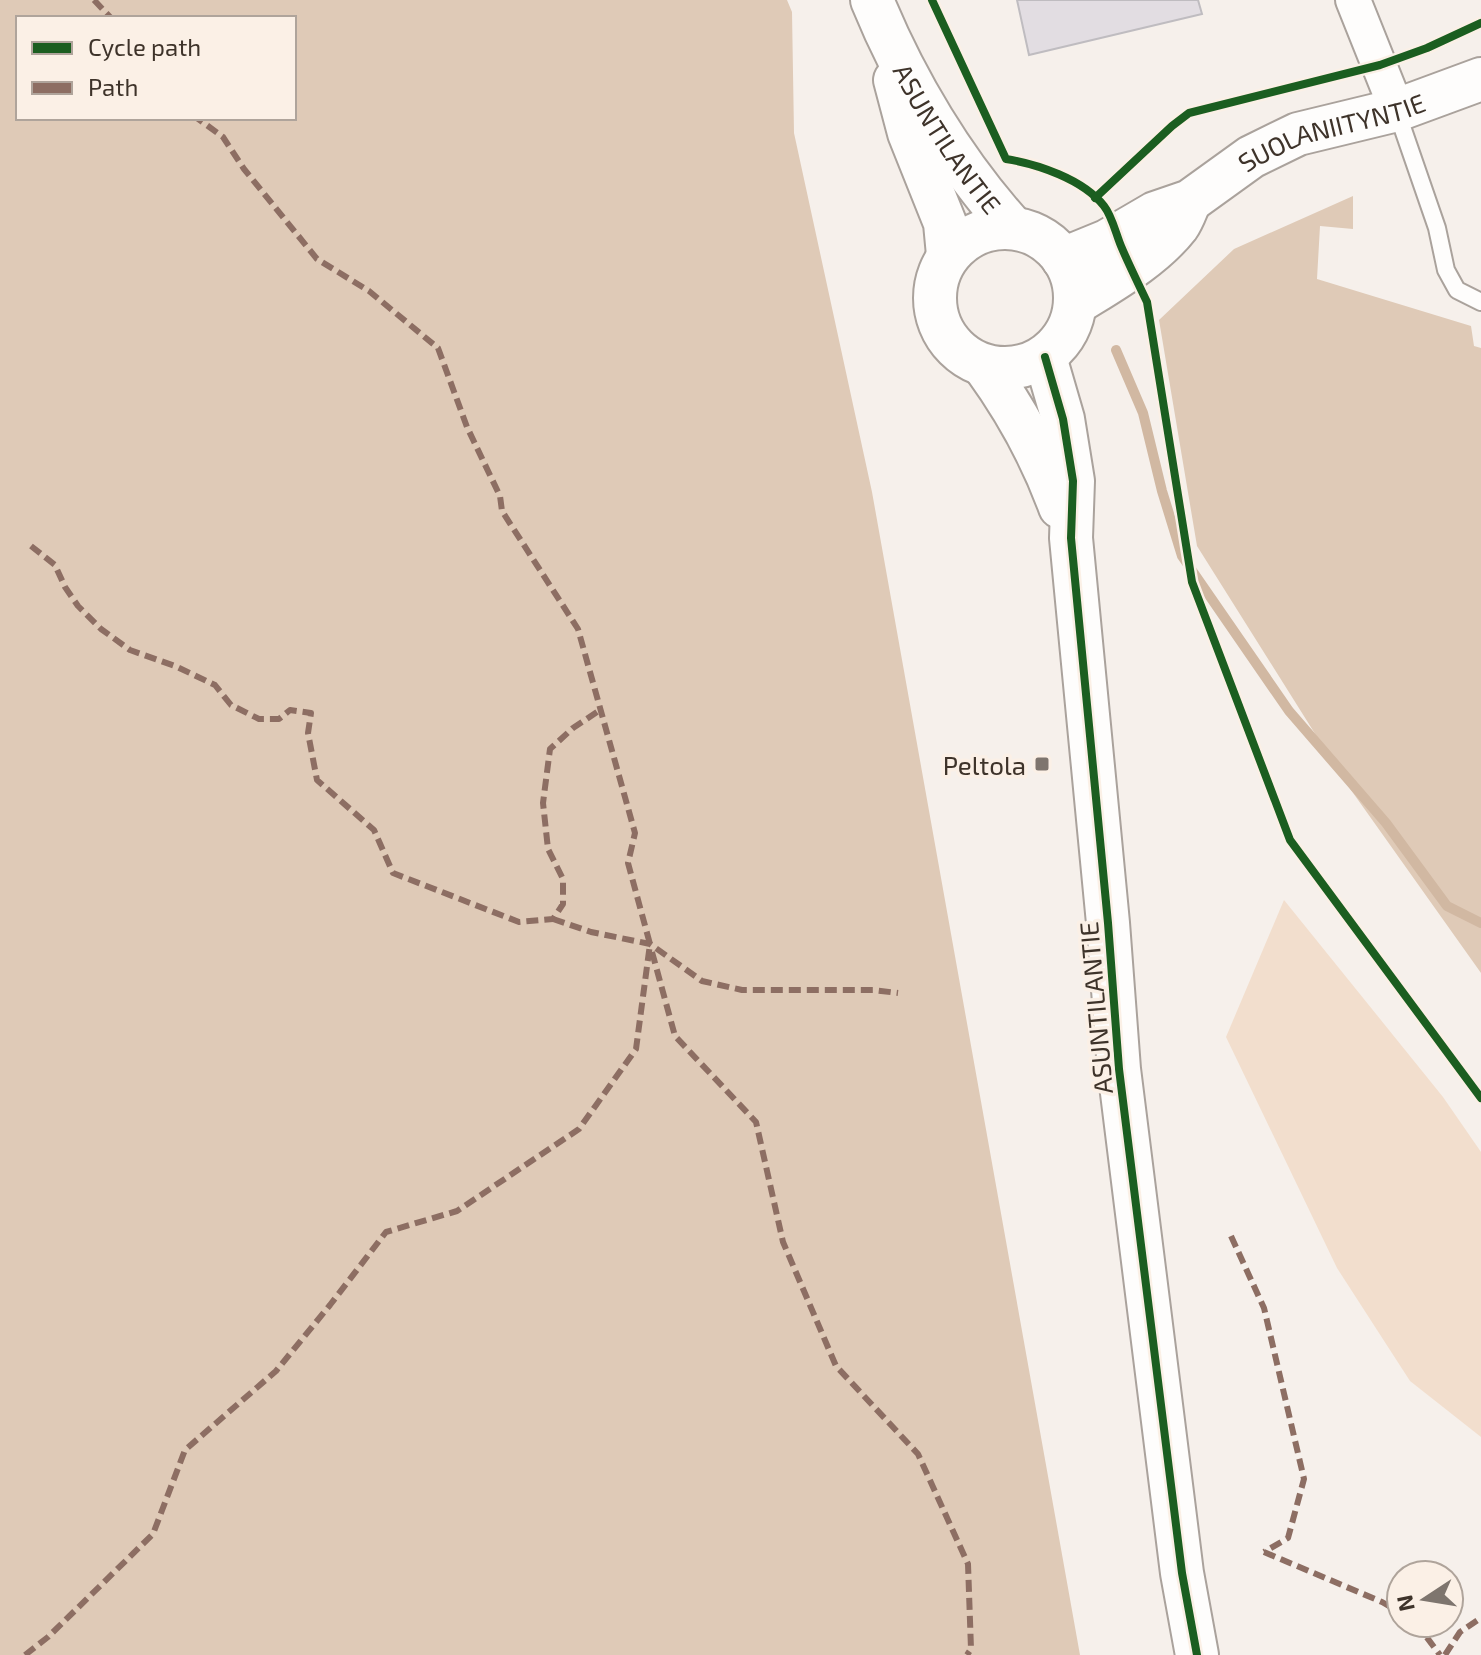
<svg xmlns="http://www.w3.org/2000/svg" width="1481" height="1655" viewBox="0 0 1481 1655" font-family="'Exo 2',sans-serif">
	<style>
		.green { fill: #f2decd }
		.forest { fill: #dfcab7; fill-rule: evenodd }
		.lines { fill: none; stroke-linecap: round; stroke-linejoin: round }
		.stream { stroke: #d1b8a2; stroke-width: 10 }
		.building { fill: #e2dde2; stroke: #bfbcc0; stroke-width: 2 }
		.service-casing { stroke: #aaa29c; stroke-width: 20 }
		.minor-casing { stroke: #aaa29c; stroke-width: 38 }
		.tertiary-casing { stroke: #aaa29c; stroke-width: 46 }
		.service { stroke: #fefdfc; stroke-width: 16 }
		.minor { stroke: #fefdfc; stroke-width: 34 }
		.tertiary { stroke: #fefdfc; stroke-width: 42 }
		.quiet { stroke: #8d6e63; stroke-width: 6; stroke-dasharray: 12 6; stroke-linecap: butt }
		.cycleway-casing { stroke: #fbf0e6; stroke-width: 13 }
		.cycleway { stroke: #1b5e20; stroke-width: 8 }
		.poi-dot { fill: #7e756e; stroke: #fbf0e6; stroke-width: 3 }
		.labels { text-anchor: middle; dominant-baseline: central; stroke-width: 7; stroke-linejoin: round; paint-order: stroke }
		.street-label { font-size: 26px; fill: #3e332a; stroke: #fbf0e6 }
		.poi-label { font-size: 26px; fill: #3e332a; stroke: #fbf0e6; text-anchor: end }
	</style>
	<rect width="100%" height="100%" fill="#f6f0eb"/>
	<path class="green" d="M1284 900 1443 1097 1481 1152V1437L1410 1381 1337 1268 1226 1037Z"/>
	<g class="forest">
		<path d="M0 0H787L792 12 794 133 872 492 1080 1655H0ZM18 18H294V118H18Z"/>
		<path d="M1353 196V229L1320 226 1317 279 1471 326 1474 346 1481 348V973L1346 783 1197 546 1159 320 1234 249Z"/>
	</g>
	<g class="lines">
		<path class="stream" d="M1116 350 1143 413 1162 491 1182 556 1289 711 1386 823 1447 906 1481 923"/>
	</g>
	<path class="building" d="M1017 0H1198L1202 14 1029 55Z"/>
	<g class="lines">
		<defs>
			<path id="service" d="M1397 112 1437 228 1446 270 1457 290 1481 302"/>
			<path id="minor" d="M1353 0 1397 110"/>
			<g id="tertiary">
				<path id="s1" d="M872 0C905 81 954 163 1013 228"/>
				<path d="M895 80 909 133 945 223 948 255"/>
				<circle cx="1005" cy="298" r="70"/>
				<path id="s2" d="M1063 259 1107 241 1155 213 1190 201 1251 157 1298 134 1397 110 1481 79"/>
				<path d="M1075 304C1110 282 1152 259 1178 226 1183 219 1186 210 1189 203"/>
				<path d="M1045 357 1063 419 1073 481 1071 538 1108 923 1119 1069 1182 1573 1197 1655"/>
				<path d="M984 366C1016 410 1041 455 1060 507"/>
			</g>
		</defs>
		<use href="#service" class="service-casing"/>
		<use href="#minor" class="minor-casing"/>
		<use href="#tertiary" class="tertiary-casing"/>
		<use href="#service" class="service"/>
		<use href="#minor" class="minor"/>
		<use href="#tertiary" class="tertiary"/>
		<g class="quiet">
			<path d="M94 0 111 18"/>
			<path d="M31 546 55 565 65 587 78 606 101 629 130 650 175 666 215 685 231 705 259 719H279L290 710 311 713 308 733 317 780 374 830 393 873 519 922 553 919 563 904V879L548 849 543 803 550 749 573 728 600 710"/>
			<path d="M553 919 591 932 650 944 702 981 742 990H873L898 993"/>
			<path d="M652 952 675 1036 756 1122 783 1242 836 1366 918 1454 968 1564 971 1649 967 1655"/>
			<path d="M1231 1236 1264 1308 1304 1479 1288 1538 1264 1552"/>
			<path d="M1264 1552 1382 1602 1401 1613"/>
			<path d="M1416 1623 1440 1655"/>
			<path d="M25 1655 48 1637 153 1534 185 1450 276 1371 330 1305 386 1232 457 1211 579 1129 636 1049 650 944 628 863 635 833 578 629 502 511 500 496 467 427 438 348 369 291 317 259 244 169 223 137 197 118"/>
			<path d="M1445 1655 1460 1632 1481 1618"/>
		</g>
		<defs>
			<g id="cycleway">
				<path d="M932 0 1006 159C1037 164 1083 179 1104 206 1112 216 1116 234 1121 246 1129 265 1138 283 1147 302L1192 582 1290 840 1481 1098"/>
				<path d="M1095 198 1172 126 1189 113 1380 65 1427 48 1481 23"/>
				<path d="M1045 357 1063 419 1073 481 1071 538 1108 923 1119 1069 1182 1573 1197 1655"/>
			</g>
		</defs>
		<use href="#cycleway" class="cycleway-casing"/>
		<use href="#cycleway" class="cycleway"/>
	</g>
	<rect class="poi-dot" x="1034" y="756" width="16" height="16" rx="4"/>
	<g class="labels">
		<g class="street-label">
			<text stroke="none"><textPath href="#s2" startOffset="300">SUOLANIITYNTIE</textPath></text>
			<text stroke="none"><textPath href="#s1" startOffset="158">ASUNTILANTIE</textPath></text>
			<text transform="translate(1095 1008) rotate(-95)">ASUNTILANTIE</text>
		</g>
		<g class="poi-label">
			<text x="1026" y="764">Peltola</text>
		</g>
	</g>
	<rect x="16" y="16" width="280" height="104" fill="#fbf0e6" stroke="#afa49b" stroke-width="2"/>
	<rect x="32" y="42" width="40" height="12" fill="#1b5e20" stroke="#afa49b" stroke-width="2"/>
	<text x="88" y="56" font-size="24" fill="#3e332a">Cycle path</text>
	<rect x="32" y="82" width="40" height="12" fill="#8d6e63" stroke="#afa49b" stroke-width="2"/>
	<text x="88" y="96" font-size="24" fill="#3e332a">Path</text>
	<g transform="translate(1425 1599) rotate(258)"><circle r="38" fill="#fbf0e6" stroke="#afa49b" stroke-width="2"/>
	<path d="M0-6L14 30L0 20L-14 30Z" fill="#7e756e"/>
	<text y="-12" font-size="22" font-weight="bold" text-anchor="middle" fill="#3e332a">N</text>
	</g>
</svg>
